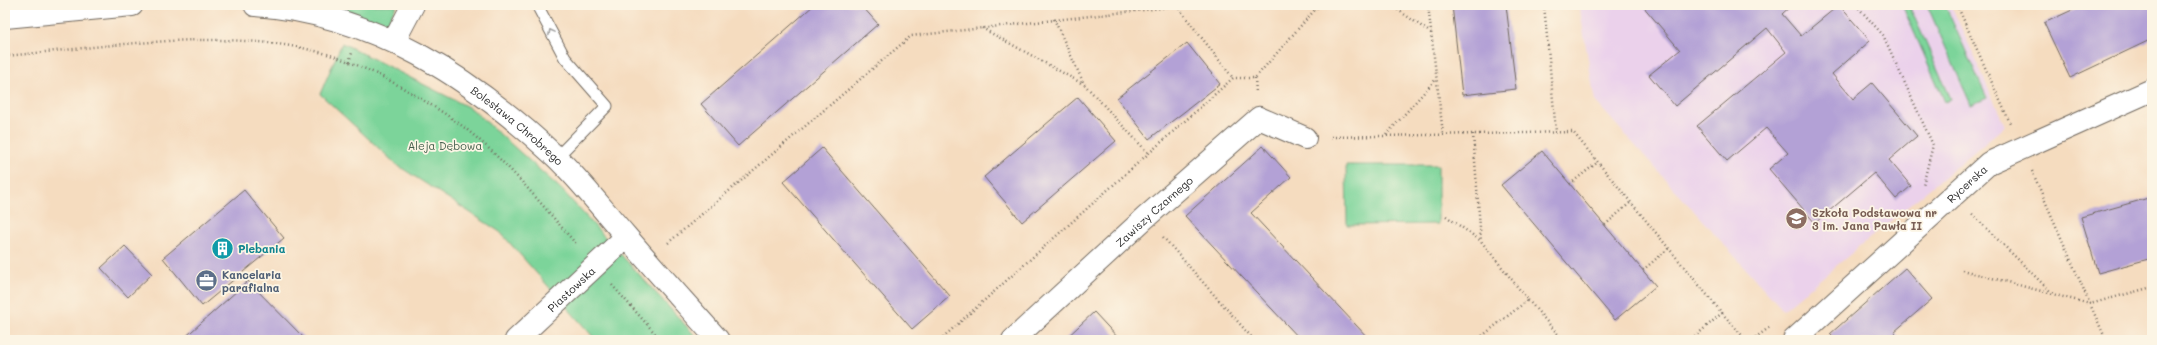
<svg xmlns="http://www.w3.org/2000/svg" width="2157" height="345" viewBox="0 0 2157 345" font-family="Mali,sans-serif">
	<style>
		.built { fill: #ebd1eb }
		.green { fill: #7bd49a; stroke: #538062 }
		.building { fill: #b3a1d6 }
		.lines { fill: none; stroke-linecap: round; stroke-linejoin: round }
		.service-casing { stroke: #72695f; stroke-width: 13 }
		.minor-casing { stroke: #72695f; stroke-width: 24 }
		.tertiary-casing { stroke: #72695f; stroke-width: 24 }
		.path { stroke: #72695f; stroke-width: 2.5; stroke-dasharray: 1 3; stroke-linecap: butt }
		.service { stroke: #fff; stroke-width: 11 }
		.minor { stroke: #fff; stroke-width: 22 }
		.tertiary { stroke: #fff; stroke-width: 22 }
		.oneway { stroke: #a0a0a0 }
		.labels { text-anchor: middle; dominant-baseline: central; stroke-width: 3.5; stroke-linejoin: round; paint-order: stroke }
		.street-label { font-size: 11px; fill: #2b2b2b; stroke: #fcf5e5 }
		.park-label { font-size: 11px; fill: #435e4c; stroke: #fcf5e5 }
		.education-label { font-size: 11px; font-weight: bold; fill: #785e54; stroke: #fcf5e5; text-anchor: start }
		.culture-label { font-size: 11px; font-weight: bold; fill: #0d838f; stroke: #fcf5e5; text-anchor: start }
		.service-label { font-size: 11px; font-weight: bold; fill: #4e5e75; stroke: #fcf5e5; text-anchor: start }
	</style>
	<rect width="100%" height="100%" fill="#fcf5e5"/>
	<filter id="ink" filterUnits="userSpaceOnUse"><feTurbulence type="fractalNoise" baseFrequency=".025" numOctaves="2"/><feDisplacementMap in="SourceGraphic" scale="8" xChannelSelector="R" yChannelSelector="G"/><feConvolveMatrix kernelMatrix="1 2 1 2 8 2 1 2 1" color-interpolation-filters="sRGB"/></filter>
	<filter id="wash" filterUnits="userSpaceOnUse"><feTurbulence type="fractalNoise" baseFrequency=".012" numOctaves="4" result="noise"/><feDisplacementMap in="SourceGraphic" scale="16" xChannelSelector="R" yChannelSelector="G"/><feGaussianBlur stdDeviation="0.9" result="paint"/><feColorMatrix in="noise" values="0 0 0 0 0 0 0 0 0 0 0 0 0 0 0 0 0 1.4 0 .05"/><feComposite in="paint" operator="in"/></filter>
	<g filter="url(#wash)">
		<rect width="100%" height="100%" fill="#f5dcbf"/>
		<path class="built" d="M1579 5H1951L2005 126 1783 310 1595 101Z"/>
		<g class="green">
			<path d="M314 5H397L384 28Z"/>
			<path d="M1902 5H1909L1951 99 1945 102Z"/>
			<path d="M1927 5H1945L1987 98 1971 105Z"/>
			<path d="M342 43 472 109 561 189 699 340H596L500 232 397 165 320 94Z"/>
			<path d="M1346 165H1438V224L1347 225Z"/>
		</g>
		<g id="blocks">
			<g class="building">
				<path d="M814 5H861L878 24 738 146 701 104Z"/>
				<path d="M1452 5H1506L1516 89 1462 95Z"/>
				<path d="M1642 5H1792L1782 14 1801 36 1839 5 1870 41 1832 74 1853 99 1872 83 1917 136 1889 160 1911 186 1896 199 1874 173 1815 223 1769 169 1788 153 1766 128 1727 161 1697 126 1786 52 1767 28 1675 106 1649 75 1680 50Z"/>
				<path d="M2083 5H2152V39L2070 78 2044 23Z"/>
				<path d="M1187 43 1220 84 1149 139 1117 98Z"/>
				<path d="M1078 97 1116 141 1022 222 984 177Z"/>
				<path d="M1263 146 1291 177 1251 213 1370 340H1301L1185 216Z"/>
				<path d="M822 148 950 296 912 329 783 182Z"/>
				<path d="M1542 151 1656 286 1615 320 1501 185Z"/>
				<path d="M244 190 284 238 202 306 163 258Z"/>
				<path d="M2152 197V258L2098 273 2081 217Z"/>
				<path d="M125 246 152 274 128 297 101 268Z"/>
				<path d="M1905 268 1932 299 1894 332 1901 340H1836L1830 334Z"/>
				<path d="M248 281 306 340H182Z"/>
				<path d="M1094 312 1120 340H1064Z"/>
			</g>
		</g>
	</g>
	<g filter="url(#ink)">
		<use href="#blocks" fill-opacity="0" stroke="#72695f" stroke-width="1"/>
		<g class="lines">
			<defs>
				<path id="service" d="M537 5 565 58 607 106 556 158"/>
				<g id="minor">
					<path d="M394 41 413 5"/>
					<path id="s1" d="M516 340 626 237"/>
					<path id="s2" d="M1013 340 1145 218 1259 118 1305 138"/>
					<path id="s3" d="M1794 340 1989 163 2152 90"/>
				</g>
				<g id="tertiary">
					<path id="s4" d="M255 5C373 13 472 78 556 157 581 181 603 210 626 236 656 271 687 305 718 340"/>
					<path d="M5 17 132 5"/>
				</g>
			</defs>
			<use href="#service" class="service-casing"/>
			<use href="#minor" class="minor-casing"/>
			<use href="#tertiary" class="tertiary-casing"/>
			<g class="path">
				<path d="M1391 5 1431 33"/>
				<path d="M1428 5 1443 134"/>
				<path d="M1544 5 1556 132"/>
				<path d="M1856 5 1883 35 1933 145 1923 185"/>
				<path d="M1957 5 2011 125"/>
				<path d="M1177 6 1233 78"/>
				<path d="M1054 19 1084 84 1148 153"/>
				<path d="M982 28 1083 84"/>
				<path d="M5 56C106 47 228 26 327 54 361 65 393 81 423 100 439 110 456 120 471 133 511 166 543 206 577 245"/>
				<path d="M349 62 352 53"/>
				<path d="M1255 78 1256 93"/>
				<path d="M1473 134 1481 241 1528 300 1477 340"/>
				<path d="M1386 135 1436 79"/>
				<path d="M1331 137 1573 132 1722 313 1691 340"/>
				<path d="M2032 171 2090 304 2152 287"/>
				<path d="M1570 184 1598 162"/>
				<path d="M1972 214 2053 294"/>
				<path d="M1446 216 1481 241"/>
				<path d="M1605 225 1631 202"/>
				<path d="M1163 237 1254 340"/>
				<path d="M668 243 911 36 1189 5"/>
				<path d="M1643 270 1669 248"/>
				<path d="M1962 270 2090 304 2106 340"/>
				<path d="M612 285 661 340"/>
				<path d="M1528 300 1563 340"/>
				<path d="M1722 313 1746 340"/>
				<path d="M940 340 1233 78H1255L1319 5"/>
				<path d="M1752 340 1770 327"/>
			</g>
			<use href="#service" class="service"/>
			<use href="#minor" class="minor"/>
			<use href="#tertiary" class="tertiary"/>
		</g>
		<defs><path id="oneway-chevron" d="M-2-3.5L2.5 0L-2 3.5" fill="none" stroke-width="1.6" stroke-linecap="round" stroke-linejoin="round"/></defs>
		<use class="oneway" href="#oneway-chevron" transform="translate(551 32) rotate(-118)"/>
	</g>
	<defs>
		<symbol id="school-disc" viewBox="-11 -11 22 22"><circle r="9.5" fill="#8d6e63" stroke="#fcf5e5"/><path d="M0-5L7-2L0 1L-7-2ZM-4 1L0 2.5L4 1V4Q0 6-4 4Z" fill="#fff"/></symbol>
		<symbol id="building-disc" viewBox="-11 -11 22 22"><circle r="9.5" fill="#0f9aa8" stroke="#fcf5e5"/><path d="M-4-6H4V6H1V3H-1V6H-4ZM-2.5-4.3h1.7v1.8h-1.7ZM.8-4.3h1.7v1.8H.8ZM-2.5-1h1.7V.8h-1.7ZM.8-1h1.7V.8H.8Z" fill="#fff"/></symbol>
		<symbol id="office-disc" viewBox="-11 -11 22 22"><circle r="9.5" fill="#5c6f8a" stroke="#fcf5e5"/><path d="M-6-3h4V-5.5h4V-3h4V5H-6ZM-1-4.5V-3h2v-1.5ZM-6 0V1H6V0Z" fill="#fff"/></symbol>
	</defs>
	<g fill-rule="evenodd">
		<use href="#school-disc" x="1784" y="206" width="25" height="25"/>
		<use href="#building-disc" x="210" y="236" width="25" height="25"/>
		<use href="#office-disc" x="194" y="268" width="25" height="25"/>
	</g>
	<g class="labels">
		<g class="street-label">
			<text stroke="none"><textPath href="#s4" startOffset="294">Bolesława Chrobrego</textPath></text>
			<text stroke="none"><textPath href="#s3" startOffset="233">Rycerska</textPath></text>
			<text stroke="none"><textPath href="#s2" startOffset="191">Zawiszy Czarnego</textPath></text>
			<text stroke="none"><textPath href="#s1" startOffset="75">Piastowska</textPath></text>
		</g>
		<g class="park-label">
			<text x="445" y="145">Aleja Dębowa</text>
		</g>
		<g class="education-label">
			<text x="1812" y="212">Szkoła Podstawowa nr<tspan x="1812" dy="13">3 im. Jana Pawła II</tspan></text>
		</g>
		<g class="culture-label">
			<text x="238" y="248">Plebania</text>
		</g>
		<g class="service-label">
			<text x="222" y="274">Kancelaria<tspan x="222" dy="13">parafialna</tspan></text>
		</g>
	</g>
	<rect width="2157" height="345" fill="none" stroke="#fcf5e5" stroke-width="20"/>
</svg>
